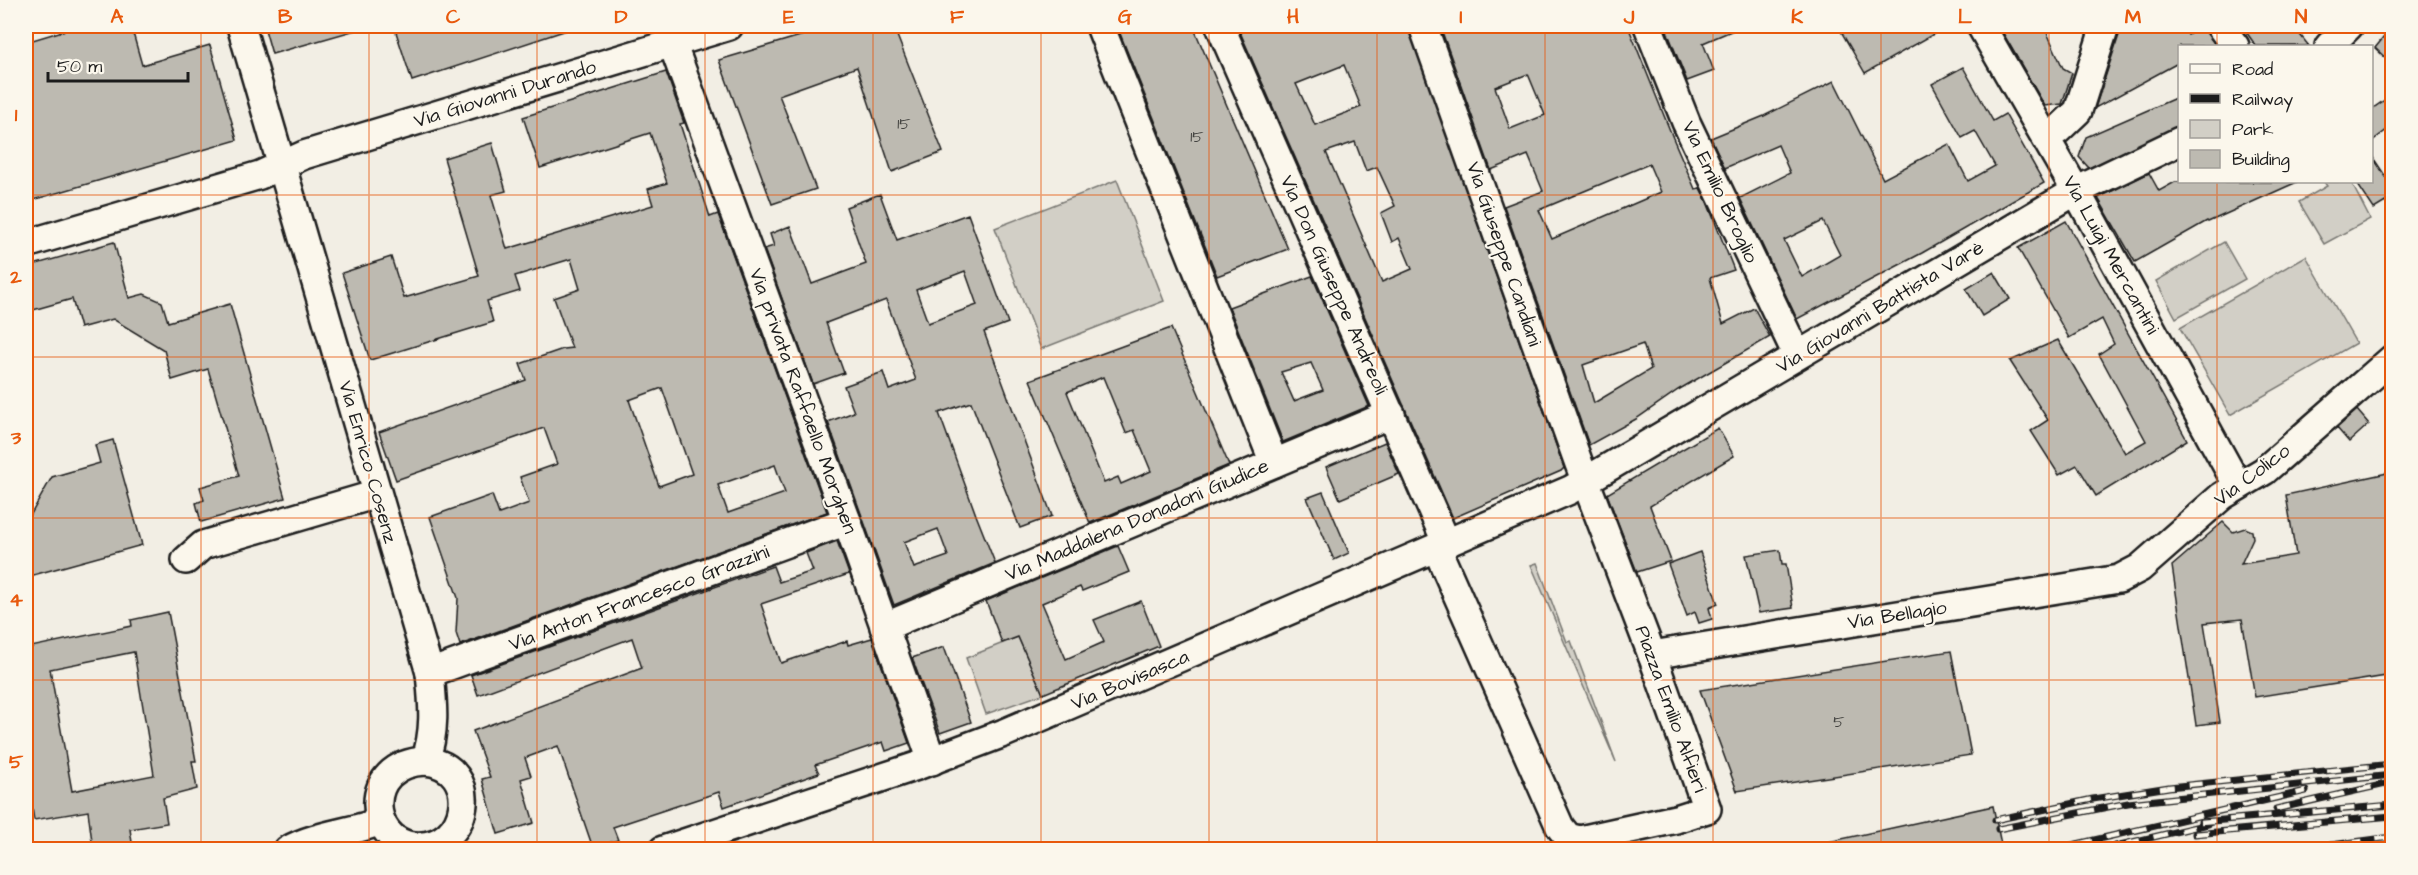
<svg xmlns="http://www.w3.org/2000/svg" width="2418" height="875" viewBox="0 0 2418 875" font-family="'Architects Daughter',sans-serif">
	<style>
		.green { fill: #d2cfc6; stroke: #777671; stroke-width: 1.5 }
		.building { fill: #bdbab1; stroke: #1c1c1c; stroke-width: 1.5; fill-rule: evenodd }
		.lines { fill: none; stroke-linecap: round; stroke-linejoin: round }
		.minor-casing { stroke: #1c1c1c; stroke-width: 32 }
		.minor { stroke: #fbf7ec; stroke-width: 27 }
		.rail-casing { stroke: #1c1c1c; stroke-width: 7 }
		.rail { stroke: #fbf7ec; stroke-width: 4.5; stroke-dasharray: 14; stroke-linecap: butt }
		.grid { fill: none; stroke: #e8590c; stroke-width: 1.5; stroke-opacity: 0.55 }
		.labels { text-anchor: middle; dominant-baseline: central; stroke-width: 4.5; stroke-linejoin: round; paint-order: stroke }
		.number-label { font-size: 16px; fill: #444441 }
		.street-label { font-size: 20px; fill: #1c1c1c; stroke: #fbf7ec }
		.neatline { fill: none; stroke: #e8590c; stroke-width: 2 }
		.grid-label { font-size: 20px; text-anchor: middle; font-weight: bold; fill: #e8590c }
	</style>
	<rect width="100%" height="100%" fill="#f2eee4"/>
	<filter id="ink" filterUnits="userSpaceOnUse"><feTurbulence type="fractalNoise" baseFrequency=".0167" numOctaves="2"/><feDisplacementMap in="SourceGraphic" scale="12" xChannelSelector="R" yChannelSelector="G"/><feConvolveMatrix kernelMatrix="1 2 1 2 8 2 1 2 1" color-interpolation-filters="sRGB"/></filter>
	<g filter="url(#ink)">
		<g class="green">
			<path d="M1117 180 1164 301 1041 349 995 228Z"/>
			<path d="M2324 182H2351L2370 219 2324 244 2299 202 2327 186Z"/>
			<path d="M2224 242 2245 279 2176 318 2156 281Z"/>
			<path d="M2306 256 2356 343 2230 415 2180 328Z"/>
			<path d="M1537 563 1567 642 1571 641 1616 762 1531 565Z"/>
			<path d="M1018 637 1043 694 986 714 966 658Z"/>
		</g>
		<g class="building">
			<path d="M79 26H131L142 65 210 45 237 140 26 202V42Z"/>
			<path d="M264 26H356V30L272 54Z"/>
			<path d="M394 26H572L573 28 412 81Z"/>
			<path d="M834 26H869L871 33 894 28 943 152 892 172 857 67 779 95 816 189 772 204 719 60Z"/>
			<path d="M1117 26H1193L1288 249 1217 276Z"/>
			<path d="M1257 26H1408L1564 468 1561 471 1453 518 1240 32ZM1344 65 1361 107 1315 125 1296 84ZM1355 142 1366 171 1377 167 1395 206 1381 213 1392 242 1399 238 1412 269 1382 282 1326 152Z"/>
			<path d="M1440 26H1628L1673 138 1695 189 1700 188 1707 202 1734 270 1710 278 1723 324 1754 308 1770 337 1678 390 1636 419 1589 445 1504 206 1543 191 1528 155 1491 170ZM1528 74 1545 115 1510 129 1495 87ZM1649 164 1661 192 1552 239 1539 210ZM1643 344 1651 369 1594 403 1583 365Z"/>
			<path d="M1665 26H1743L1703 43 1714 71 1687 81Z"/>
			<path d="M1838 26H1948L1865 73Z"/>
			<path d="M1999 26H2044L2063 68 2072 73 2062 104 2045 106Z"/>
			<path d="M2122 26H2182L2188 35 2203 26 2216 46H2180V61L2176 64 2095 108Z"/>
			<path d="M2242 26H2293L2309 46H2256Z"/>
			<path d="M2392 27V64L2375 48Z"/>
			<path d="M1963 67 1993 121 2005 114 2044 183 1922 253 1797 319 1740 198 1790 173 1778 145 1725 168 1711 138 1764 116 1834 81 1883 179 1949 144 1968 181 1995 166 1975 131 1962 138 1932 84ZM1823 221 1840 255 1802 277 1784 240Z"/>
			<path d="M666 72 684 123 680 124 710 217 718 214 827 512 460 645 456 633 458 598 430 517 492 495 499 514 529 503 520 477 557 464 544 428 396 480 379 432 526 380 520 364 563 349 572 348 554 298 580 289 571 259 515 276 520 291 487 301 493 322 370 360 342 273 391 257 404 298 479 276 444 158 492 143 506 191 491 195 507 249 653 205 648 189 667 183 650 133 540 168 523 117ZM662 388 692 474 659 486 629 400ZM775 465 785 493 728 513 718 485Z"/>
			<path d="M2180 96V126L2089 168 2079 157 2086 137Z"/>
			<path d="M2386 99 2392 107V126L2372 141V109Z"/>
			<path d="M2372 156 2392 186V198L2374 209 2356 182H2372Z"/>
			<path d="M2149 173 2159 191 2175 182H2297L2208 222 2207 221 2135 262 2098 198Z"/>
			<path d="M880 194 897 240 968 214 1008 323 984 332 1052 516 1020 528 971 402 939 413 976 515 995 563 894 605 828 422 854 412 844 386 883 372 889 390 916 380 886 300 826 323 844 373 813 384 764 249 774 246 770 234 790 226 812 284 866 264 846 207ZM965 271 977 305 928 323 916 290ZM938 529 948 556 914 568 904 542Z"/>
			<path d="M2066 221 2187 440 2096 496 2077 465 2059 475 2031 431 2048 420 2010 361 2058 340 2125 453 2146 441 2099 354 2114 344 2102 319 2069 338 2018 248Z"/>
			<path d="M114 242 129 298 144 294 162 302 168 322 230 304 285 498 201 522 196 503 204 500 200 487 239 476 208 369 172 380 164 350 113 319 80 328 72 299 26 312V267Z"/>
			<path d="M1994 272 2010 299 1982 316 1966 289Z"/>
			<path d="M1312 276 1369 406 1283 442 1229 307ZM1311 363 1323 390 1294 401 1281 372Z"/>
			<path d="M1171 328 1229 465 1090 523 1030 380ZM1103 377 1126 433 1134 430 1151 471 1121 484 1118 477 1104 483 1067 392Z"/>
			<path d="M2357 410 2369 424 2349 442 2337 428Z"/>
			<path d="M1718 428 1734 456 1650 506 1671 561 1637 572 1607 494Z"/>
			<path d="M113 440 142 545 26 577V523L52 477 100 463 95 445Z"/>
			<path d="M1385 442 1399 474 1340 499 1326 467Z"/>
			<path d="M2392 472V675L2255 697 2242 619 2204 623 2220 722 2196 725 2172 566 2223 522 2233 532 2245 528 2252 531 2253 538 2241 564 2296 555 2286 495Z"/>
			<path d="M1323 492 1349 553 1334 560 1307 498Z"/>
			<path d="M837 541 849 574 761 604 781 663 847 641 848 645 872 638 909 743 886 751 883 742 815 765 819 773 724 807 719 792 613 827 618 840 593 848 558 746 525 758 531 776 521 779 534 823 498 834 482 779 490 777 473 731 642 668 632 638 478 695 471 675 773 566 779 582 813 571 806 553Z"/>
			<path d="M1118 546 1129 572 1082 591 1080 587 1042 603 1066 659 1104 642 1094 620 1141 601 1159 646 1043 694 1018 637 1002 643 986 601Z"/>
			<path d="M1780 550 1782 564H1786L1793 608 1759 613 1746 555Z"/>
			<path d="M1700 552 1718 604 1709 608 1712 619 1699 623 1695 612 1687 616 1668 564Z"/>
			<path d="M168 612 196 761H192L197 789 163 798 167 823 130 829 133 849H93L88 811 34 820 26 773V648L132 626 131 620ZM134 652 154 775 72 791 50 669Z"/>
			<path d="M944 647 971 722 940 733 912 658Z"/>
			<path d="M1951 651 1971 755 1737 791 1700 690Z"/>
			<path d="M1993 806 2002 849H1823V843Z"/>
		</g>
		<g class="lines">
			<defs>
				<g id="minor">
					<path d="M241 26 430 673C433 704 436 731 425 761"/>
					<path d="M1100 26 1274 463"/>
					<path d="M1220 26 1447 544"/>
					<path d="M1423 26 1579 464 1652 655 1707 809 1676 819 1580 840 1568 837 1560 827 1437 549"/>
					<path d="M1648 26 1686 122 1797 355"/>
					<path d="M1981 26 2076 191 2238 486"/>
					<path d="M2220 26 2235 46"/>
					<path d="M672 43 847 521 932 761"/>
					<path d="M2329 46 2349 26"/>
					<path d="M2045 136 2058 130 2078 111 2105 26"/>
					<path d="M26 244 260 175 304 155 729 26"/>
					<path d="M186 560 203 545 377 494"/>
					<path d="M884 627 1391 414"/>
					<path d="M1652 655 2119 579 2140 568 2222 496 2264 471 2392 359"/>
					<path d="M430 673 847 521"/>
					<path d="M425 761C484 766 470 851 414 846 368 842 360 764 425 761Z"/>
					<path d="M288 850C317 834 351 833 381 821"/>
					<path d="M663 850 917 766 1004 733 1570 490 2076 191 2180 141"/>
				</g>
			</defs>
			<use href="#minor" class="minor-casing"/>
			<use href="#minor" class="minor"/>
			<defs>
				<g id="rail">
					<path d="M2276 809 2390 783"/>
					<path d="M1995 820 2093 799 2169 787 2392 764"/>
					<path d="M2201 822 2392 805"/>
					<path d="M1998 829 2128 803 2392 775"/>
					<path d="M2195 834 2392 816"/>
					<path d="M2051 850 2306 791"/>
					<path d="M2099 850 2208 824"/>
					<path d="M2293 850 2392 837"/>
					<path d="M2378 850 2392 848"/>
				</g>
			</defs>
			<use href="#rail" class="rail-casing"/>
			<use href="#rail" class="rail"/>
		</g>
	</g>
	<path class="grid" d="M201 26V850M369 26V850M537 26V850M705 26V850M873 26V850M1041 26V850M1209 26V850M1377 26V850M1545 26V850M1713 26V850M1881 26V850M2049 26V850M2217 26V46M2217 182V850M26 195H2392M26 357H2392M26 518H2392M26 680H2392"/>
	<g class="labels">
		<g class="number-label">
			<text x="904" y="124">15</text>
			<text x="1197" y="137">15</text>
			<text x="1839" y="722">5</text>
		</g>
		<g class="street-label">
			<text transform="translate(505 94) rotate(-17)">Via Giovanni Durando</text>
			<text transform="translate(1720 192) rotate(65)">Via Emilio Broglio</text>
			<text transform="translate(1504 254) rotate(71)">Via Giuseppe Candiani</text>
			<text transform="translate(2111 255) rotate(61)">Via Luigi Mercantini</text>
			<text transform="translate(1334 285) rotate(66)">Via Don Giuseppe Andreoli</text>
			<text transform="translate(1880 307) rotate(-31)">Via Giovanni Battista Varè</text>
			<text transform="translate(803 401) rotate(70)">Via privata Raffaello Morghen</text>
			<text transform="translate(368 462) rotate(74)">Via Enrico Cosenz</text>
			<text transform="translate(2252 475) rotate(-37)">Via Colico</text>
			<text transform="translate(1137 520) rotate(-23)">Via Maddalena Donadoni Giudice</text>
			<text transform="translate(639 598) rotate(-20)">Via Anton Francesco Grazzini</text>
			<text transform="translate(1897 615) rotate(-9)">Via Bellagio</text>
			<text transform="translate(1130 680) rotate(-23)">Via Bovisasca</text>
			<text transform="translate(1671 709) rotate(70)">Piazza Emilio Alfieri</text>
		</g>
	</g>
	<rect width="2418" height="875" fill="none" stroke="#fbf7ec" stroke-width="66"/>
	<rect x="2178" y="45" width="195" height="138" fill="#fbf7ec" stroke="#a29f99" stroke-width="1.5"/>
	<rect x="2190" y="64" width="30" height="9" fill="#fbf7ec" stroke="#a29f99" stroke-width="1.5"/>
	<text x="2232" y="75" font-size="18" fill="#1c1c1c">Road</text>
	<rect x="2190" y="94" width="30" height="9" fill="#1c1c1c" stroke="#a29f99" stroke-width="1.5"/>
	<text x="2232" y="105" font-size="18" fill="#1c1c1c">Railway</text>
	<rect x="2190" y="120" width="30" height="18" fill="#d2cfc6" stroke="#a29f99" stroke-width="1.5"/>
	<text x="2232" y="135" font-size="18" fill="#1c1c1c">Park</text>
	<rect x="2190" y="150" width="30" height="18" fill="#bdbab1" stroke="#a29f99" stroke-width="1.5"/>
	<text x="2232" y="165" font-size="18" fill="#1c1c1c">Building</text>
	<path d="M48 72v9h140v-9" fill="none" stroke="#1c1c1c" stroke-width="3"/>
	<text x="57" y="72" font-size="18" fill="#1c1c1c" stroke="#fbf7ec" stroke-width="4.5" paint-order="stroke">50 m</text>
	<rect x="33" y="33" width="2352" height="809" class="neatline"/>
	<g class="grid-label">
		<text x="117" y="23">A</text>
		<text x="285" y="23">B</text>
		<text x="453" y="23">C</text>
		<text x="621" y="23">D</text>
		<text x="789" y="23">E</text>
		<text x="957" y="23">F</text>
		<text x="1125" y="23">G</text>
		<text x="1293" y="23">H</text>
		<text x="1461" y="23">I</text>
		<text x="1629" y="23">J</text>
		<text x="1797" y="23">K</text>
		<text x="1965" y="23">L</text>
		<text x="2133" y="23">M</text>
		<text x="2301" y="23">N</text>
		<text x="16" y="121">1</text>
		<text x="16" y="283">2</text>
		<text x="16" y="444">3</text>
		<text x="16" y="606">4</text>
		<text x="16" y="768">5</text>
	</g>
</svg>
